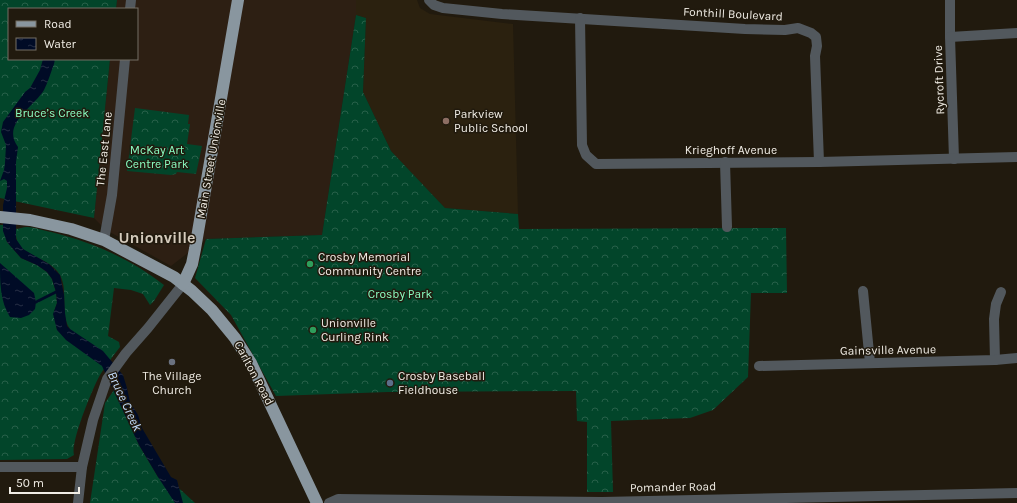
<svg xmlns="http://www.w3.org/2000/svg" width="1017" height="503" viewBox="0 0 1017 503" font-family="Karla,sans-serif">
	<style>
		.commercial { fill: #2d1f13 }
		.built { fill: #2b210f }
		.forest { fill: url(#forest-crowns) }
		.water { fill: url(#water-ripples) }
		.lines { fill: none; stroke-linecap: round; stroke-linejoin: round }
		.stream { stroke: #000b26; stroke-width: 3 }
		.minor { stroke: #52585d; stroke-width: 10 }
		.major { stroke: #89969f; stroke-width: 12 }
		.education-dot { fill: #8d6e63; stroke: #211a0e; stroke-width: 1.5 }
		.leisure-dot { fill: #2e9e5b; stroke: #211a0e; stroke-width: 1.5 }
		.worship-dot { fill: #6b7280; stroke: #211a0e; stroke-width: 1.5 }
		.service-dot { fill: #5c6f8a; stroke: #211a0e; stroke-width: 1.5 }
		.labels { text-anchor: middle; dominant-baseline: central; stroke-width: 3; stroke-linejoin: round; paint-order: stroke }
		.street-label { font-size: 12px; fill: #f1ede5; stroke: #211a0e }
		.park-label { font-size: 12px; fill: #8afdc1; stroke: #211a0e }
		.poi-label { font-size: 12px; fill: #f1ede5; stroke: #211a0e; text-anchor: start }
		.water-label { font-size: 13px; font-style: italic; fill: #c2dcfd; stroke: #211a0e }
		.district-label { font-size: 16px; font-weight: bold; fill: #d5cbbc; stroke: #211a0e }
	</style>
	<defs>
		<pattern id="forest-crowns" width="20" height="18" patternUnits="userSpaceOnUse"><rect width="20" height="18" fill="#02452a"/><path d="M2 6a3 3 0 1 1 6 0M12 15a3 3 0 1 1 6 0" fill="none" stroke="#276049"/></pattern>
		<pattern id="water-ripples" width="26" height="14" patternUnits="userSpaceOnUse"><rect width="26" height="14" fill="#000b26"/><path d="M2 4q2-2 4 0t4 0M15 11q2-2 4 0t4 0" fill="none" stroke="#262f45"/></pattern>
	</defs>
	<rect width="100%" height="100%" fill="#211a0e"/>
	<path class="commercial" d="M117 0H356V15L322 235 206 239 171 266 106 230 94 218 110 59H137V9H116Z"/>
	<path class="built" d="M356 0H417L420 8 430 14 513 24 518 214 445 208 391 151 363 92 366 18 356 15Z"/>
	<g class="forest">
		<path d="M0 0H117L116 9H9V59H110L94 218 0 198Z"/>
		<path d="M356 15 366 18 363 92 391 151 445 208 518 214 519 229 786 228 787 293H751L748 377 713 410 690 418 611 421 613 492H587V422L577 421 576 391 388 392 276 396 231 315 195 278 206 239 322 235Z"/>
		<path d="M135 108 189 115 188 124H190L187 144 202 146 196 174 177 172 176 174 171 175 127 171Z"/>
		<path d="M0 225H3L7 242 21 258 37 265 47 272 52 279 56 292 57 303 54 312 57 330 70 329C59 314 69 292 60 275 51 259 28 258 18 244 16 239 16 234 15 229 19 229 23 227 27 227 35 227 44 231 51 232 92 242 131 259 164 285L154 301 150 305 143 294 131 290 114 288 108 336 119 342 120 347C113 356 106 365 100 375 93 387 70 443 74 455L67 459 0 460Z"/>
		<path d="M114 390 139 445 158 477 181 490 195 503H90L105 403Z"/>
	</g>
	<g class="water">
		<path d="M43 59H55L54 64C51 72 48 82 44 90 33 108 1 124 18 147L16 162V239L23 249 49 264 60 275 64 295 65 313 67 326 70 329 103 351 123 375 127 388 130 402 138 415 142 428 171 477 177 480 183 503H175L158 477 139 445 102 366 66 340 57 330 53 314 57 303 56 292 52 279 47 272 37 265 21 258 7 242 3 231V205L7 188V181L4 179 0 181 4 170 5 163 6 145 1 132 3 122 25 92 30 88 40 70Z"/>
		<path d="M0 263 34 293 36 302 35 309 29 315 21 318 10 317C0 301 0 283 0 263Z"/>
	</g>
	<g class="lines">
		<path class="stream" d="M36 302 56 292"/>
		<g class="minor">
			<path d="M429 0 434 5 443 8 502 14 745 29 785 30 798 28 811 33 816 37 817 46 815 56 819 162"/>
			<path d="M950 0V37L954 159"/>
			<path d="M130 9 131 0"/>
			<path d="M580 18 582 145 586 155 596 164 819 162 1017 157"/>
			<path d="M950 37 1017 33"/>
			<path d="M725 162 727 227"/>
			<path d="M104 240 112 195 125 59"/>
			<path d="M863 291 870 363"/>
			<path d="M995 360 994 319 996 304 1001 292"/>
			<path d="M759 366 995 360 1017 358"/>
			<path d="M0 467H82"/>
			<path d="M78 503 82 467 93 420 107 379 126 353 148 328 183 284"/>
			<path d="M329 503 338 499 602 502 1017 493"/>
		</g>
		<g class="major">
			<path d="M0 217 30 220 71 229 104 240 174 277 192 291 212 310 235 338 251 363 317 503"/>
			<path d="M183 284 192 264 195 249 238 0"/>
		</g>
	</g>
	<circle class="education-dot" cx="446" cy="121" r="4"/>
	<g class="leisure-dot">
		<circle cx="310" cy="264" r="4"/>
		<circle cx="313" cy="330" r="4"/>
	</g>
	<circle class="worship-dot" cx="172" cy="362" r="4"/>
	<circle class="service-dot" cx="390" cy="383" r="4"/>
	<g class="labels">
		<g class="street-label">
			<text transform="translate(733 14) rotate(3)">Fonthill Boulevard</text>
			<text transform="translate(939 80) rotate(-92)">Rycroft Drive</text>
			<text transform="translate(104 149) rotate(-84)">The East Lane</text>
			<text x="731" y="150">Krieghoff Avenue</text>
			<text transform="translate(211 159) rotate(-80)">Main Street Unionville</text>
			<text transform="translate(888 350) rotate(-1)">Gainsville Avenue</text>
			<text transform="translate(254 373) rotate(62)">Carlton Road</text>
			<text transform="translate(673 487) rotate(-1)">Pomander Road</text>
		</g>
		<g class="park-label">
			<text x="52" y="113">Bruce’s Creek</text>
			<text x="157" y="150">McKay Art<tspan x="157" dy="14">Centre Park</tspan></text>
			<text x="400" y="294">Crosby Park</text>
		</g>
		<g class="poi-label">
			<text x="454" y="114">Parkview<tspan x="454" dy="14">Public School</tspan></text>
			<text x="318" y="257">Crosby Memorial<tspan x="318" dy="14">Community Centre</tspan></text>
			<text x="321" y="323">Unionville<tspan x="321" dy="14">Curling Rink</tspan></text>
			<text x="172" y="376" text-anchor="middle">The Village<tspan x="172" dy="14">Church</tspan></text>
			<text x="398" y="376">Crosby Baseball<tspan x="398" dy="14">Fieldhouse</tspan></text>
		</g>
		<g class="water-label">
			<text transform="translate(125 401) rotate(65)">Bruce Creek</text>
		</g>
		<g class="district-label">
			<text x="157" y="237">Unionville</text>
		</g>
	</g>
	<rect x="8" y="8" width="130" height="52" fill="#211a0e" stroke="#746e64"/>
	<rect x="16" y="21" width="20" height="6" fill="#89969f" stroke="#746e64"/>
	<text x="44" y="28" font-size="12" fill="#f1ede5">Road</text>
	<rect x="16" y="38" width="20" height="12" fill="url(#water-ripples)" stroke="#746e64"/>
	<text x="44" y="48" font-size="12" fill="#f1ede5">Water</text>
	<path d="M10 487v6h69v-6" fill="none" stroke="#f1ede5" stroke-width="2"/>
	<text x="16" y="487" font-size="12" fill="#f1ede5" stroke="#211a0e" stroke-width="3" paint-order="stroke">50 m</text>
</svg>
